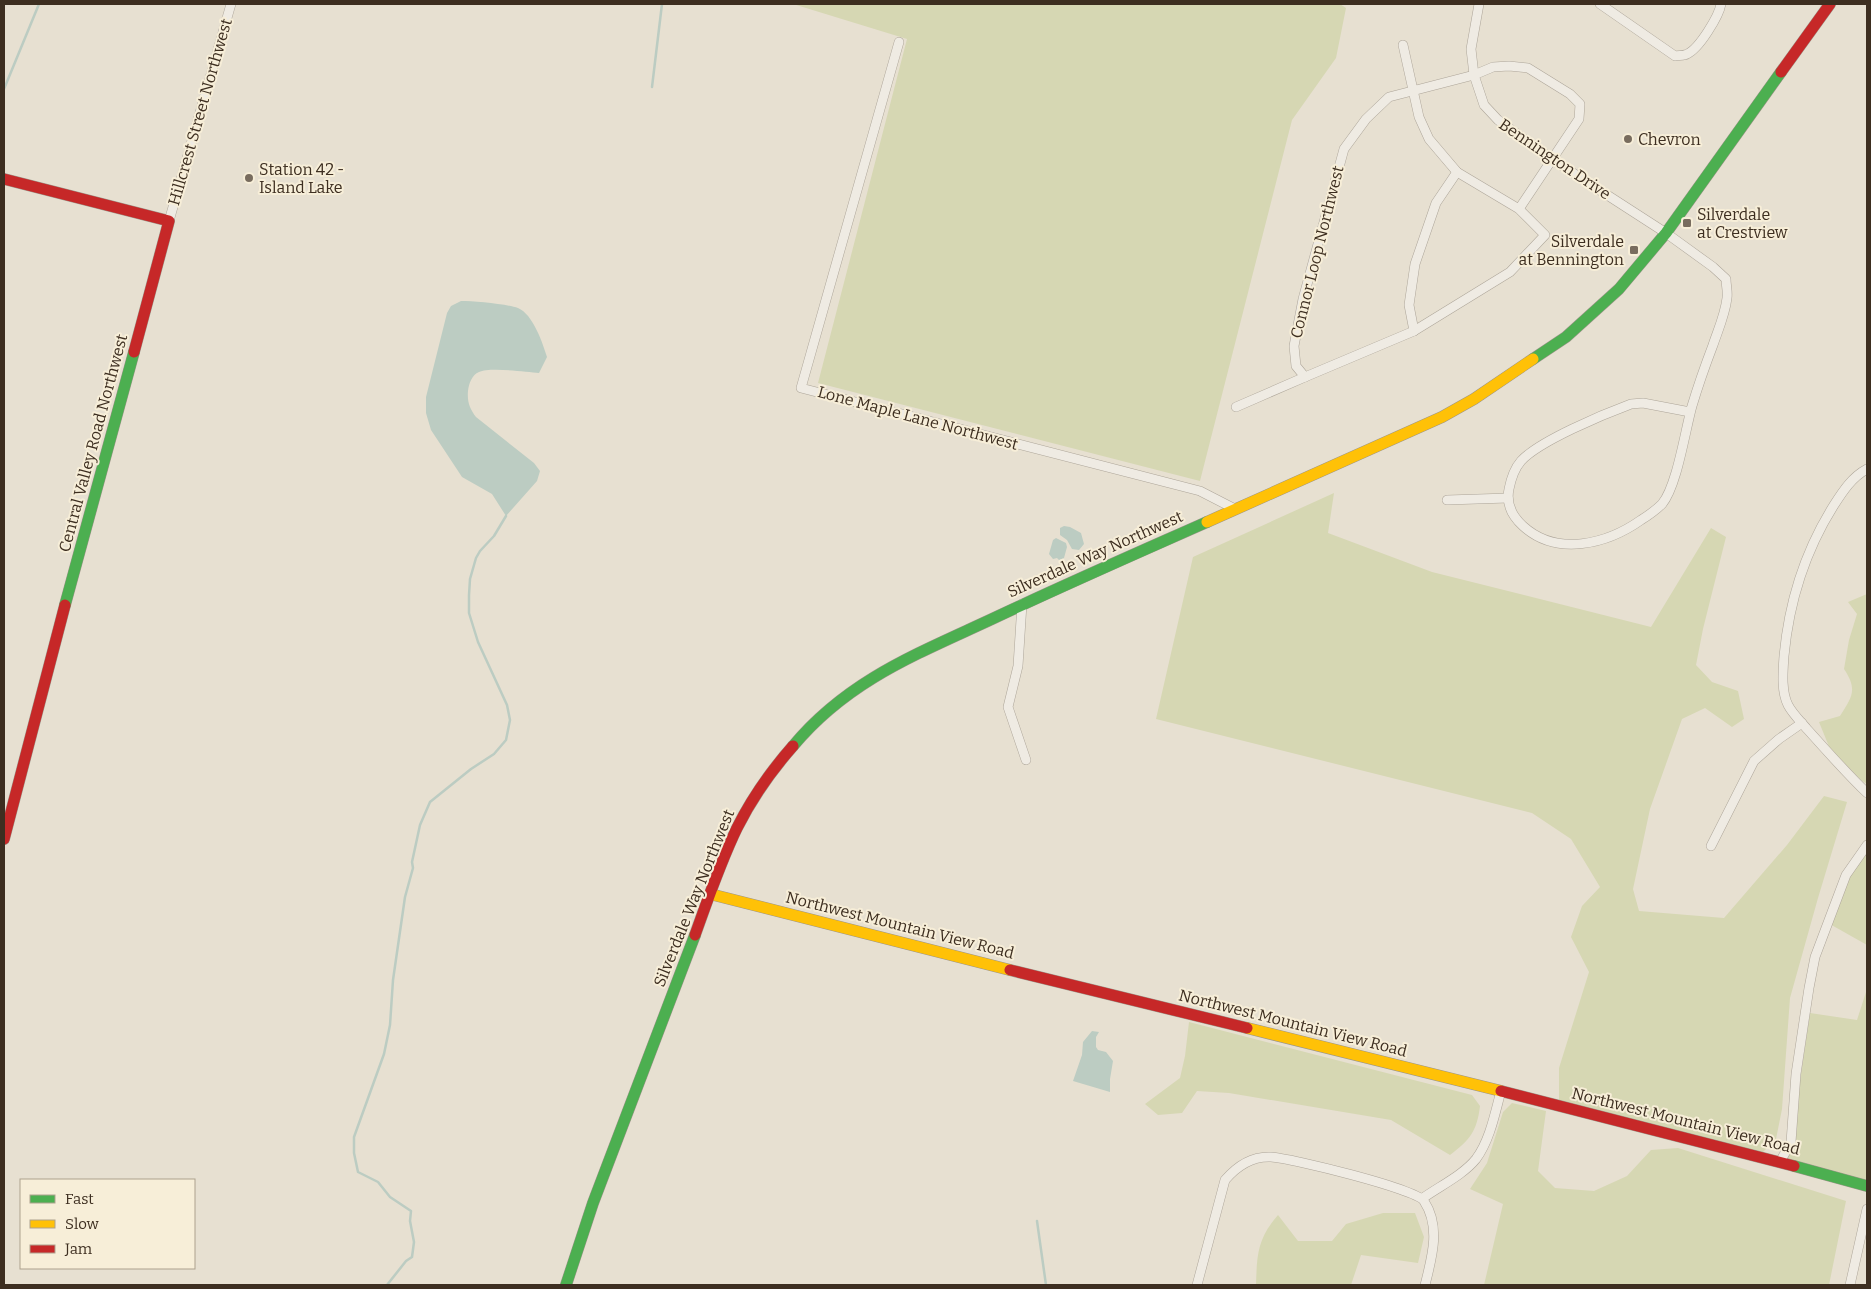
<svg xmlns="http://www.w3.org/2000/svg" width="1871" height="1289" viewBox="0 0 1871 1289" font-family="Bitter,serif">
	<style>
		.green { fill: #d6d7b3 }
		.water { fill: #bcccc2 }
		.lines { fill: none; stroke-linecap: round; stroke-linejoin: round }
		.stream { stroke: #bcccc2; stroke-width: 2.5 }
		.street-casing { stroke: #ada599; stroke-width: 10 }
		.fast-casing { stroke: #9c958a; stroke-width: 12 }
		.slow-casing { stroke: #9c958a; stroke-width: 12 }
		.jam-casing { stroke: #9c958a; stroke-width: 12 }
		.street { stroke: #efebe3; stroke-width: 9 }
		.fast { stroke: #4caf50; stroke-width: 11 }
		.slow { stroke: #ffc107; stroke-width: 11 }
		.jam { stroke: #c62828; stroke-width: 11 }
		.poi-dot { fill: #786c5e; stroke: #f7eed8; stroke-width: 2 }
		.labels { text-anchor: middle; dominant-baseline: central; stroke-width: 4; stroke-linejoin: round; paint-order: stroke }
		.street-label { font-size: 16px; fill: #3d2e20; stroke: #f7eed8 }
		.poi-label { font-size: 16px; fill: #3d2e20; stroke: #f7eed8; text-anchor: start }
	</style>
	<rect width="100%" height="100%" fill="#e7e0d1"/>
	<g class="green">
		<path d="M793 4H1340L1346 8 1336 58 1292 120 1200 481 818 383 907 39Z"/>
		<path d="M1334 493 1328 533 1432 572 1651 627 1711 528 1726 537 1703 629 1696 665 1712 682 1738 691 1744 719 1732 727 1705 708 1682 719 1650 809 1633 889 1639 911 1724 918 1787 845 1824 796 1847 802 1818 898 1790 998 1782 1109 1776 1139 1759 1156 1559 1104V1068L1589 972 1571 937 1582 906 1600 887 1571 839 1532 813 1156 719 1193 557Z"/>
		<path d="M1867 594V784L1861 780 1830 749 1819 722 1840 716C1852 697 1858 690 1844 669L1849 640 1857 614 1848 602Z"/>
		<path d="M1867 845V945L1828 923 1846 875Z"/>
		<path d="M1867 989V1186L1780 1162 1791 1142 1810 1013 1857 1020Z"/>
		<path d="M1189 1022 1472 1095 1480 1106C1477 1131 1470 1140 1450 1155L1391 1120 1229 1093 1197 1091 1182 1113 1158 1115 1145 1104 1180 1078 1185 1056Z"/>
		<path d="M1512 1103 1546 1111 1538 1171 1555 1188 1594 1191 1627 1176 1651 1150 1678 1148 1846 1201 1829 1285H1484L1503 1204 1470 1189 1487 1163 1503 1112Z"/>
		<path d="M1383 1213H1415L1424 1237 1418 1263 1361 1255 1351 1285H1256C1257 1255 1257 1239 1278 1215L1298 1241H1332L1346 1224Z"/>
	</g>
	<g class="water">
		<path d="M461 301C474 301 507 304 518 308 533 314 543 344 547 357L539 373C526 372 490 367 479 372 472 375 469 383 468 391 467 402 470 409 476 417L534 463 540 471 537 481 506 516 492 494 462 477 431 430 426 413V397L447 313 451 306Z"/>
		<path d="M1064 526 1070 527 1081 533 1084 544 1079 550 1072 549 1067 540 1060 535V528Z"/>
		<path d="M1056 538 1066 543 1067 547 1064 558 1059 560 1057 558 1053 559 1049 554 1053 540Z"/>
		<path d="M1092 1031 1099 1032 1096 1037V1047L1098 1050 1106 1052 1113 1061 1110 1079V1092L1073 1081 1082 1055 1083 1042Z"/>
	</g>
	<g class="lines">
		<g class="stream">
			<path d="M652 87 662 4"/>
			<path d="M4 89 39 4"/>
			<path d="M1037 1221 1046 1285"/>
			<path d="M387 1285 406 1261 412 1257 414 1242 410 1221 411 1211 390 1197 378 1182 358 1172 354 1153V1137L384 1054 390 1025 393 980 405 897 413 868 412 862 420 825 430 802 471 769 494 754 506 740 510 720 507 705 478 642 469 613V595L470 579 476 558 480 551 494 536 506 516"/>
		</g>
		<defs>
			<g id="street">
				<path d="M1479 4 1471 49 1474 75 1484 105 1498 120 1553 160 1666 233 1713 267 1726 279C1726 285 1728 292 1727 298 1725 315 1718 330 1713 345 1705 366 1698 386 1692 406 1685 431 1677 486 1662 504 1656 510 1649 515 1641 520 1607 544 1557 557 1523 526 1512 516 1506 503 1509 489 1511 479 1514 469 1521 461 1539 441 1604 414 1631 404L1643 403 1690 412"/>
				<path d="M1600 4 1675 56C1678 55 1684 56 1687 54 1699 49 1719 16 1721 4"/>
				<path d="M899 42 801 388 1200 491 1235 509"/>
				<path d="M1403 45 1419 117 1429 139 1457 172 1519 209 1545 235 1510 272 1414 331 1305 377 1296 366 1294 346 1303 299 1344 149 1366 119 1389 97 1474 75 1493 67 1509 66 1528 68 1570 94 1580 104 1579 119 1519 209"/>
				<path d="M169 221 231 4"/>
				<path d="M1414 331 1409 305 1415 264 1436 203 1457 172"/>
				<path d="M1236 407 1305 377"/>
				<path d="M1867 469C1852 477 1843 491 1834 505 1805 551 1789 602 1784 656 1783 671 1781 691 1788 705 1792 713 1801 722 1807 729 1827 751 1846 773 1867 793"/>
				<path d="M1447 500 1508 498"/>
				<path d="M1022 604 1018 666 1008 707 1026 760"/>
				<path d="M1711 846 1754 761 1779 739 1802 723"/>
				<path d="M1780 1162 1791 1142 1796 1074 1809 988 1815 957 1846 875 1867 845"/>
				<path d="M1423 1198C1440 1186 1463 1175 1476 1159 1490 1140 1495 1113 1501 1091"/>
				<path d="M1197 1285 1225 1180C1237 1166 1252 1156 1271 1157 1290 1158 1417 1189 1424 1201 1441 1227 1432 1257 1425 1285"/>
				<path d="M1850 1285 1867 1209"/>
			</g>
			<g id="fast">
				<path d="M1533 359 1566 337 1619 289 1666 233 1781 72"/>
				<path d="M65 605 134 352"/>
				<path d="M793 746C848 680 917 654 992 619 1064 585 1135 554 1207 522"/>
				<path d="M1794 1166 1867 1186"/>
				<path d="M566 1285 593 1203 695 935"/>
			</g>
			<g id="slow">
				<path d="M1207 522 1442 417 1474 399 1533 359"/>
				<path d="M710 894 1010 970"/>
				<path d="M1247 1028 1501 1091"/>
			</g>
			<g id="jam">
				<path d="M1781 72 1830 4"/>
				<path d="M4 179 169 221 134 352"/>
				<path d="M4 839 65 605"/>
				<path d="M695 935C708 899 720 863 737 828 752 798 771 771 793 746"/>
				<path d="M1010 970 1247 1028"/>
				<path d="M1501 1091 1794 1166"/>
			</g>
		</defs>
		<use href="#street" class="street-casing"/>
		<use href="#fast" class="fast-casing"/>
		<use href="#slow" class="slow-casing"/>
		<use href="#jam" class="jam-casing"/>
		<use href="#street" class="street"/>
		<use href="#fast" class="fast"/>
		<use href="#slow" class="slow"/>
		<use href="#jam" class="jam"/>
	</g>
	<g class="poi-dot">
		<circle cx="1628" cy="139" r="5"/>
		<circle cx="249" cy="178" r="5"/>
		<rect x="1682" y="218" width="10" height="10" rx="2.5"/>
		<rect x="1629" y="245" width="10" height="10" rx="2.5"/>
	</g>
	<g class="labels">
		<g class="street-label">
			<text transform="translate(200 112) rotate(-74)">Hillcrest Street Northwest</text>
			<text transform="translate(1555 159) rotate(34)">Bennington Drive</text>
			<text transform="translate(1317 252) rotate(-76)">Connor Loop Northwest</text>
			<text transform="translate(918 418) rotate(15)">Lone Maple Lane Northwest</text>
			<text transform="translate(93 443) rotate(-75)">Central Valley Road Northwest</text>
			<text transform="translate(1095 554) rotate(-24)">Silverdale Way Northwest</text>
			<text transform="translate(694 898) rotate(-68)">Silverdale Way Northwest</text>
			<text transform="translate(900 925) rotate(14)">Northwest Mountain View Road</text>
			<text transform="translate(1293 1023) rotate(14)">Northwest Mountain View Road</text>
			<text transform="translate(1686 1121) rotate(14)">Northwest Mountain View Road</text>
		</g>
		<g class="poi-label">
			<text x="1638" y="139">Chevron</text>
			<text x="259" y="169">Station 42 -<tspan x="259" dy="18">Island Lake</tspan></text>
			<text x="1697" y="214">Silverdale<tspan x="1697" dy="18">at Crestview</tspan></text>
			<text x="1624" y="241" text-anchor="end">Silverdale<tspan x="1624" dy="18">at Bennington</tspan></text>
		</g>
	</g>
	<rect width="1871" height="1289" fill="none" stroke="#3d2e20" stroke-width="10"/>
	<rect x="20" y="1179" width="175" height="90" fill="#f7eed8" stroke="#ada18e"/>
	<rect x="30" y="1195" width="25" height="8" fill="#4caf50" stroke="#ada18e"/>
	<text x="65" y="1204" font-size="15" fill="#3d2e20">Fast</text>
	<rect x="30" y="1220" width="25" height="8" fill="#ffc107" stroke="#ada18e"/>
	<text x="65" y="1229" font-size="15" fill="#3d2e20">Slow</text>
	<rect x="30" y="1245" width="25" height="8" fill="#c62828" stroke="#ada18e"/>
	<text x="65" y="1254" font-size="15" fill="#3d2e20">Jam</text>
</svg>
